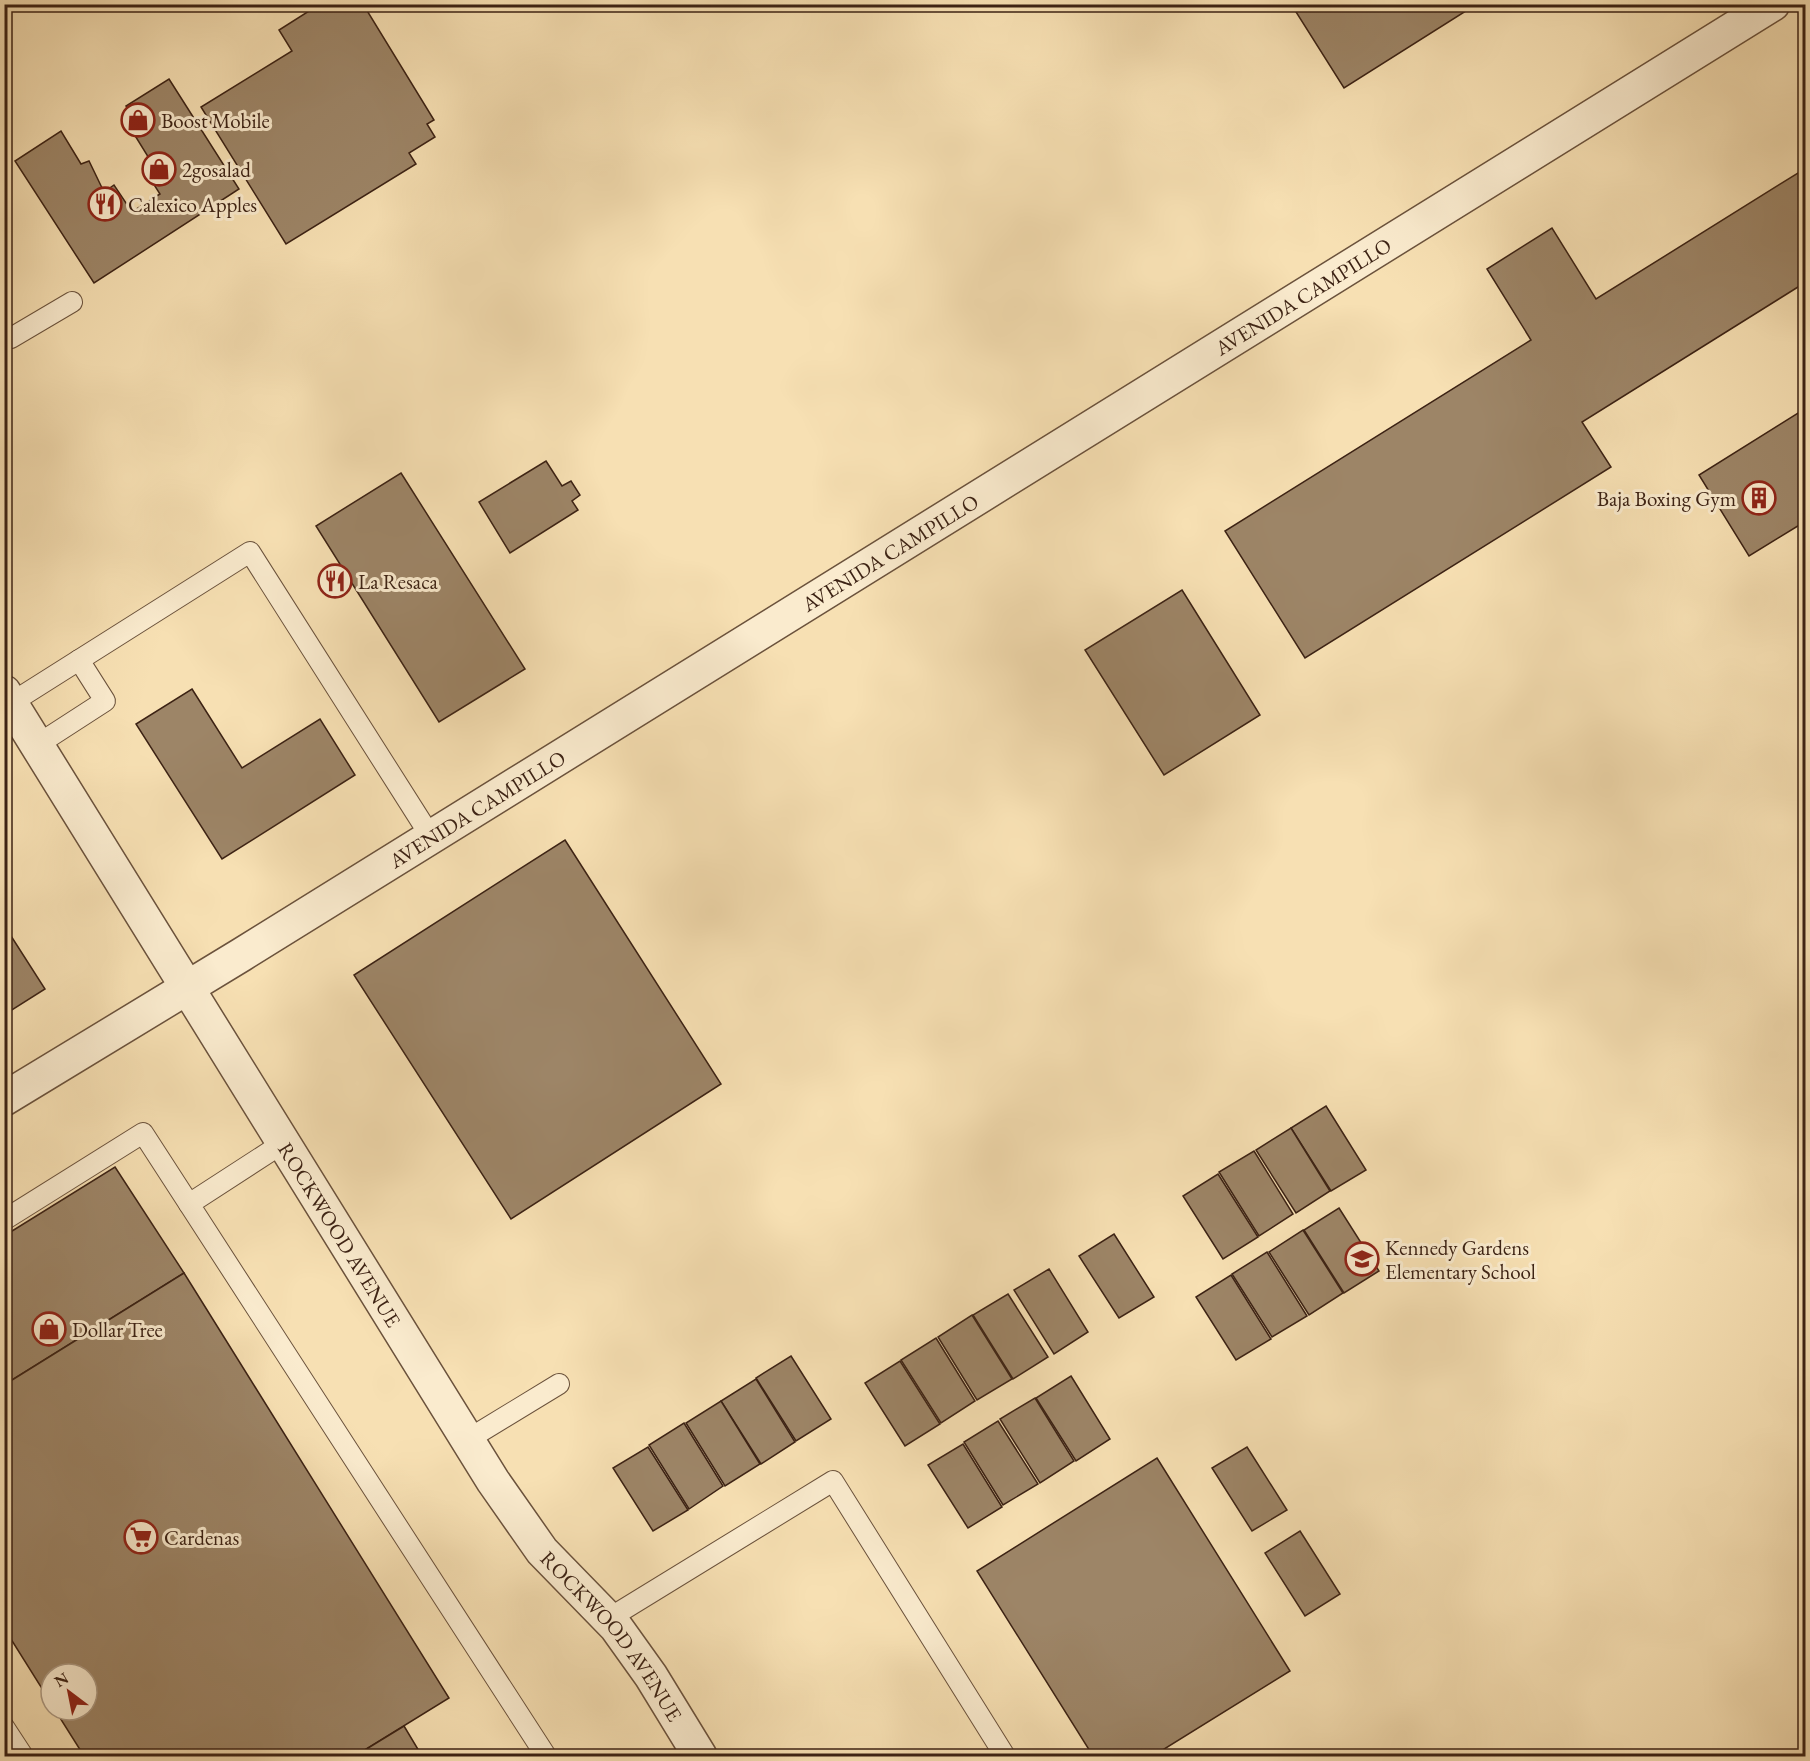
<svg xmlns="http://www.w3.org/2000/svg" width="1810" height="1761" viewBox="0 0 1810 1761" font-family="'EB Garamond',serif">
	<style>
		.building { fill: #9d8567; stroke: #3c2214; stroke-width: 1.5 }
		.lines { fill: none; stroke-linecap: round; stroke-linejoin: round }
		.service-casing { stroke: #6b523c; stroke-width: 22 }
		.minor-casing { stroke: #6b523c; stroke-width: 36 }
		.tertiary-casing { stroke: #6b523c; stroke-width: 36 }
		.service { stroke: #faebce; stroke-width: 20 }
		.minor { stroke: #faebce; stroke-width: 33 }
		.tertiary { stroke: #faebce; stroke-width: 33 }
		.labels { text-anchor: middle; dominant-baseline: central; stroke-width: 6; stroke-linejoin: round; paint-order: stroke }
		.poi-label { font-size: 21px; fill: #3c2214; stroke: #faebce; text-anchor: start }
		.street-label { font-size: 21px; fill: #3c2214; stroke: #faebce }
	</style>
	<rect width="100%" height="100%" fill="#f7e0b3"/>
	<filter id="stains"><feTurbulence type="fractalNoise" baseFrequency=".00333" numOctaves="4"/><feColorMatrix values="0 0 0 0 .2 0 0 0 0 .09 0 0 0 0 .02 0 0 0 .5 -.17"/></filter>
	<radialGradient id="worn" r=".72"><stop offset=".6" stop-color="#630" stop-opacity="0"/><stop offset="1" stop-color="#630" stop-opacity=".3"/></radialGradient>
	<g class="building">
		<path d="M320 4H363L434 120 427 124 435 137 409 153 416 164 286 244 201 107 292 51 279 30Z"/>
		<path d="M1291 4H1477L1344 88Z"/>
		<path d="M169 79 239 189 94 283 15 161 61 131 81 164 89 161 104 192 114 185 132 212 160 194 144 169 152 163 134 134 141 130 126 106Z"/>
		<path d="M1806 168V282L1582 422 1611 467 1305 658 1225 531 1531 340 1487 269 1552 228 1596 299Z"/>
		<path d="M1806 408V521L1749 556 1699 475Z"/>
		<path d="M546 461 562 486 571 481 580 495 572 501 578 510 510 553 479 502Z"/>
		<path d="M401 473 525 669 439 722 316 526Z"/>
		<path d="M1182 590 1260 715 1164 775 1085 650Z"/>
		<path d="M192 689 242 768 320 719 355 775 222 859 136 724Z"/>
		<path d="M565 840 721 1084 511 1219 354 975Z"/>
		<path d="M4 925 45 989 4 1015Z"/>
		<path d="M1326 1106 1366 1170 1331 1191 1291 1128Z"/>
		<path d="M1291 1128 1330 1191 1296 1213 1256 1150Z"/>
		<path d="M1254 1151 1293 1214 1259 1236 1219 1172Z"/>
		<path d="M115 1167 184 1273 4 1385V1236Z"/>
		<path d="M1218 1174 1258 1237 1223 1259 1183 1196Z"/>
		<path d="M1339 1208 1379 1271 1344 1293 1304 1230Z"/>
		<path d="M1303 1230 1343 1293 1309 1315 1269 1252Z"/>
		<path d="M1114 1234 1154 1297 1119 1318 1079 1256Z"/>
		<path d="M1267 1252 1307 1316 1272 1337 1232 1274Z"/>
		<path d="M1049 1269 1088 1332 1054 1354 1014 1290Z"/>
		<path d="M184 1273 449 1698 355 1756H84L55 1710H87V1674H51V1703L4 1628V1385Z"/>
		<path d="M1231 1275 1271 1339 1236 1360 1196 1297Z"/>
		<path d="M1008 1294 1048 1357 1013 1379 973 1315Z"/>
		<path d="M972 1315 1012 1379 977 1400 938 1337Z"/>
		<path d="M936 1338 975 1401 941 1423 901 1360Z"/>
		<path d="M791 1356 831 1419 796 1441 756 1378Z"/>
		<path d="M900 1361 940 1424 905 1446 865 1383Z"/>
		<path d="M1071 1376 1110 1439 1076 1461 1036 1398Z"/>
		<path d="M756 1379 795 1442 761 1464 721 1401Z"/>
		<path d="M1035 1398 1074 1461 1040 1483 1000 1419Z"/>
		<path d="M721 1401 760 1464 725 1486 686 1423Z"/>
		<path d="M998 1421 1038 1484 1003 1505 964 1442Z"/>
		<path d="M684 1423 723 1486 689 1509 649 1445Z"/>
		<path d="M963 1444 1002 1507 968 1528 928 1465Z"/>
		<path d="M648 1447 688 1510 653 1531 613 1468Z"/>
		<path d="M1247 1447 1287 1510 1252 1531 1212 1468Z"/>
		<path d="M1157 1458 1290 1671 1153 1756H1093L977 1571Z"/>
		<path d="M1300 1531 1340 1594 1305 1616 1265 1553Z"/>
		<path d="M404 1726 422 1756H355Z"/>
	</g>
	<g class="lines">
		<defs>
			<g id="service">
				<path d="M4 339 11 338 72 302"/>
				<path d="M11 703 250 552 431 837"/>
				<path d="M37 745 105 701 79 660"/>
				<path d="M283 1143 189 1204 546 1756"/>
				<path d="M4 1220 143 1133 189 1204"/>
				<path d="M467 1440 559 1384"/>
				<path d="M608 1619 833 1481 1005 1756"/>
				<path d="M4 1727 23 1756"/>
			</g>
			<g id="minor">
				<path id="s1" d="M4 1099 241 955 1773 4"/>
			</g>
			<g id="tertiary">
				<path id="s2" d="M4 692 493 1481 542 1551 616 1627 651 1676 700 1756"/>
			</g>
		</defs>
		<use href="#service" class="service-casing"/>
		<use href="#minor" class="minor-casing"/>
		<use href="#tertiary" class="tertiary-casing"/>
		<use href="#service" class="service"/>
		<use href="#minor" class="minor"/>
		<use href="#tertiary" class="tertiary"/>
	</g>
	<defs>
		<symbol id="shop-ring" viewBox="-11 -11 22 22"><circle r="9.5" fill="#faebce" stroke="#8f2418" stroke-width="1.5"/><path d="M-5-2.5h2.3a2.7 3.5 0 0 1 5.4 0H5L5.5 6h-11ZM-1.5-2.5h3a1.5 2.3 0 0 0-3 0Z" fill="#8f2418"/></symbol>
		<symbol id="restaurant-ring" viewBox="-11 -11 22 22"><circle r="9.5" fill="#faebce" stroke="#8f2418" stroke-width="1.5"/><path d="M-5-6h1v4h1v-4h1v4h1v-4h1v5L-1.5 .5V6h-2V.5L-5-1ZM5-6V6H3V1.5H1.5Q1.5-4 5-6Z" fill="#8f2418"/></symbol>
		<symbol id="building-ring" viewBox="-11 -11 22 22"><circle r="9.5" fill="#faebce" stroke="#8f2418" stroke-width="1.5"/><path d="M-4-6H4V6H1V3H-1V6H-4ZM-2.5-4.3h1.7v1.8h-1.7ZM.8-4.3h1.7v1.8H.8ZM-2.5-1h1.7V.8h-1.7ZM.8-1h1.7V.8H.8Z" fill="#8f2418"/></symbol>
		<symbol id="school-ring" viewBox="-11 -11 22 22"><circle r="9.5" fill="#faebce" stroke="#8f2418" stroke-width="1.5"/><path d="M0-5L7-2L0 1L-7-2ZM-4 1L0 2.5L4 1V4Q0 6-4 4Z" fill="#8f2418"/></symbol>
		<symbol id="supermarket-ring" viewBox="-11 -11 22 22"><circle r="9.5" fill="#faebce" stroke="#8f2418" stroke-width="1.5"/><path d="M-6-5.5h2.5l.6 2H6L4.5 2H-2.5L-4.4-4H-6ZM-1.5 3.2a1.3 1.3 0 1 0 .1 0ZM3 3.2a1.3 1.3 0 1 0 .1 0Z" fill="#8f2418"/></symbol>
	</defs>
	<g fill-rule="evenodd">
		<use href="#shop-ring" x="119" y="101" width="38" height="38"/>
		<use href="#shop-ring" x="140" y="150" width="38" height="38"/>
		<use href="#restaurant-ring" x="86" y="185" width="38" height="38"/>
		<use href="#building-ring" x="1740" y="479" width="38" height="38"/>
		<use href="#restaurant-ring" x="316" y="562" width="38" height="38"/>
		<use href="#school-ring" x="1343" y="1240" width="38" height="38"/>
		<use href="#shop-ring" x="30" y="1310" width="38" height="38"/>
		<use href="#supermarket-ring" x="122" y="1518" width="38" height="38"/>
	</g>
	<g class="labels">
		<g class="poi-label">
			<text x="161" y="120">Boost Mobile</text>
			<text x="182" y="169">2gosalad</text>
			<text x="128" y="204">Calexico Apples</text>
			<text x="1736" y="498" text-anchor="end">Baja Boxing Gym</text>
			<text x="358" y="581">La Resaca</text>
			<text x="1385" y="1247">Kennedy Gardens<tspan x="1385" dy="24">Elementary School</tspan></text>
			<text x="72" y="1329">Dollar Tree</text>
			<text x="164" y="1537">Cardenas</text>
		</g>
		<g class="street-label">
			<text stroke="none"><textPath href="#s1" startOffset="1527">AVENIDA CAMPILLO</textPath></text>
			<text stroke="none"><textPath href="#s1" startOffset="1041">AVENIDA CAMPILLO</textPath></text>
			<text stroke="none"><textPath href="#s1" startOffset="555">AVENIDA CAMPILLO</textPath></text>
			<text stroke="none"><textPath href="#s2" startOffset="638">ROCKWOOD AVENUE</textPath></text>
			<text stroke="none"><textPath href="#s2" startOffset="1124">ROCKWOOD AVENUE</textPath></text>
		</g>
	</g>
	<rect width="1810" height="1761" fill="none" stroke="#f7e0b3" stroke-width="24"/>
	<rect x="6" y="6" width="1798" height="1749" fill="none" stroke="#3c2214" stroke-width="3"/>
	<rect x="12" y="12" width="1786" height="1737" fill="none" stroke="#3c2214" stroke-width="1.5"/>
	<g transform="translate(69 1692) rotate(328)"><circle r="28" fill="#faebce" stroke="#ae9b84" stroke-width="1.5"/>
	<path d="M0-4.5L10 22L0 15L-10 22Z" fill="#8f2418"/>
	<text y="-9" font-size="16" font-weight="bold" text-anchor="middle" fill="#3c2214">N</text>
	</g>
	<rect width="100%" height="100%" filter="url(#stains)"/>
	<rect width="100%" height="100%" fill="url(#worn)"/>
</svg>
